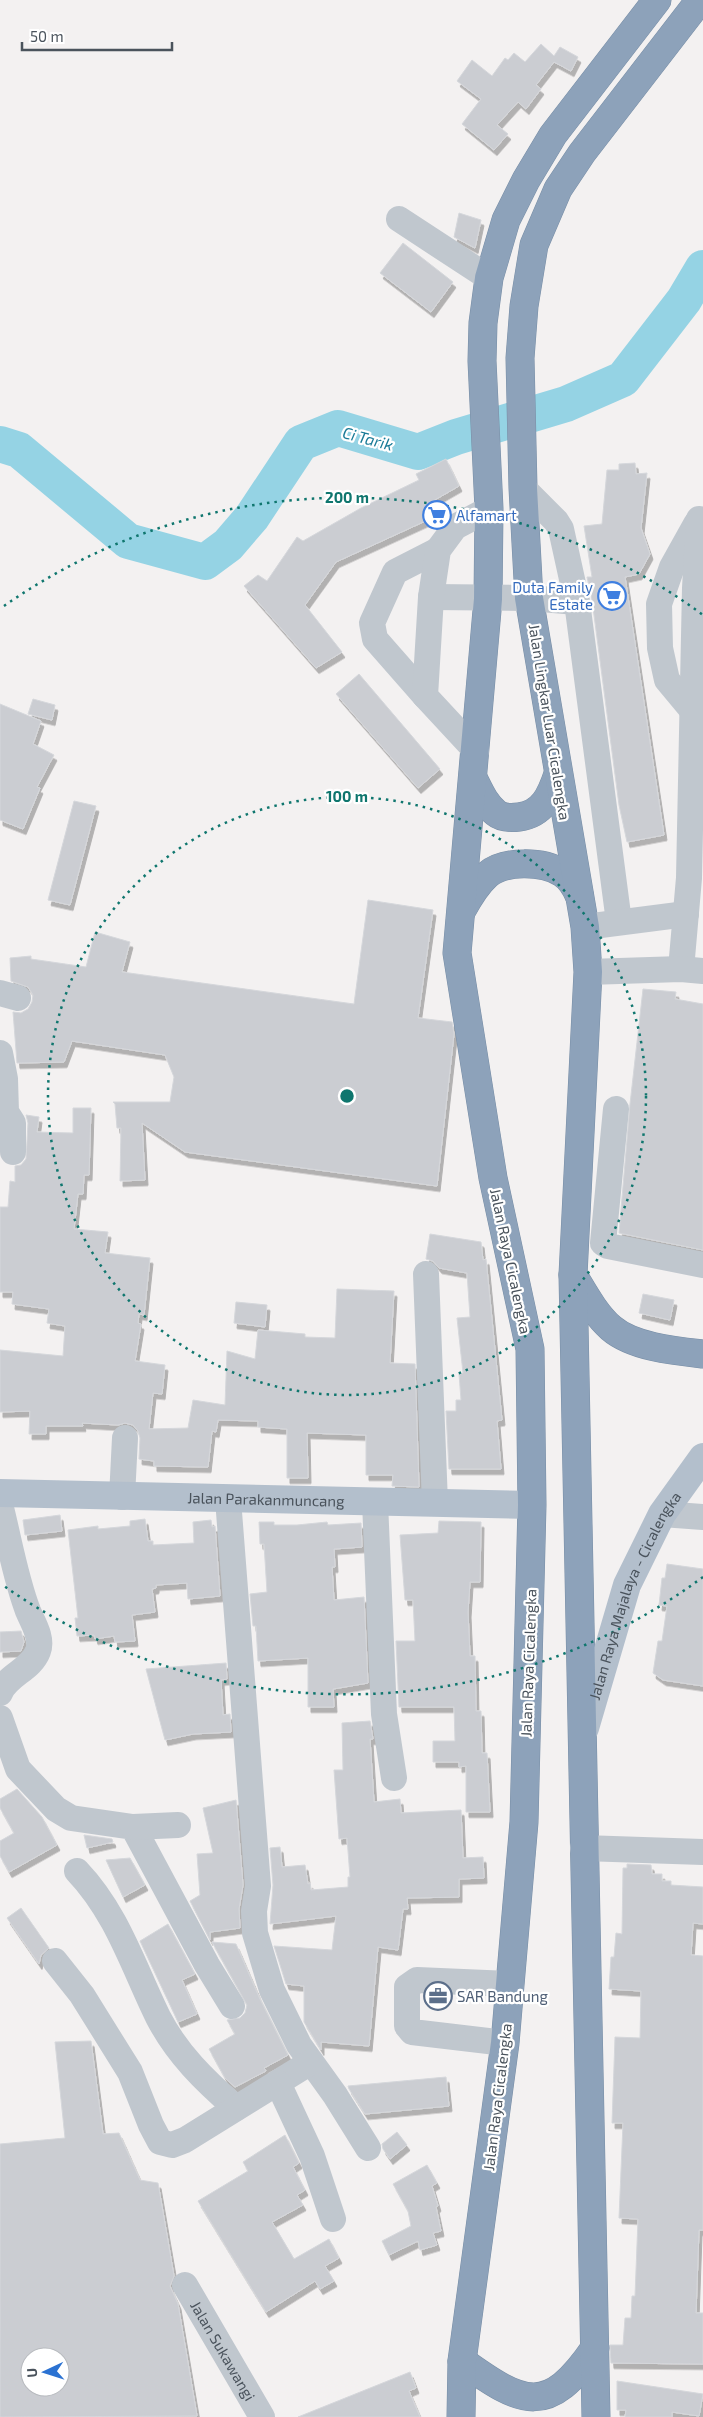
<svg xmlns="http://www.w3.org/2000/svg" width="703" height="2417" viewBox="0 0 703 2417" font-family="'Exo 2',sans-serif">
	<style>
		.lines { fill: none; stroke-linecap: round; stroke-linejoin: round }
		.river { stroke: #95d3e4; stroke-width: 36 }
		.building { fill: #cbcdd2; stroke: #d5d7db; fill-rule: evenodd; filter: url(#shadow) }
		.highway-casing { stroke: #788ea6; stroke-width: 29 }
		.minor { stroke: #c0c7ce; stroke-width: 26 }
		.major { stroke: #b3bfcc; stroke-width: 28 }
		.highway { stroke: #8da2ba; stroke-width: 28 }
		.ring { fill: none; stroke: #0f766e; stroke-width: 2.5; stroke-dasharray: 2.5 5 }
		.labels { text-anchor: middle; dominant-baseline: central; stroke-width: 4.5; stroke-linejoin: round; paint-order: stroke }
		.shop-label { font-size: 15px; fill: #366cbe; stroke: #fff; text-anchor: start }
		.street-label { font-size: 15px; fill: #4a535c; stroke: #fff }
		.service-label { font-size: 15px; fill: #4e5e75; stroke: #fff; text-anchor: start }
		.water-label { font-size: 16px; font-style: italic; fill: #1a7b97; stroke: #fff }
		.centre { fill: #0f766e; stroke: #fff; stroke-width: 2.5 }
		.ring-label { font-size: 15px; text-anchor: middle; font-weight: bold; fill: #0f766e; stroke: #fff; stroke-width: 4.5; stroke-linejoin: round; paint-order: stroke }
	</style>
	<defs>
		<filter id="shadow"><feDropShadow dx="3" dy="5.5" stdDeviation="0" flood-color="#0004"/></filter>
	</defs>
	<rect width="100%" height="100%" fill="#f3f1f1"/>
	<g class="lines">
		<path class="river" d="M0 444 19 450 128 541 205 562 228 545 252 517 301 443 338 428 418 452 456 437 566 404 623 379 684 300 703 268"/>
	</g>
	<g class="building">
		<path d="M541 44 554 56 560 47 578 57 571 71 554 62 536 85 541 89 526 109 518 102 497 125 508 134 494 150 462 124 481 99 457 81 472 60 492 76 505 58 508 60 514 53 525 62Z"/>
		<path d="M459 213 481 220 475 248 454 237Z"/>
		<path d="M403 243 453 282 431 312 380 273Z"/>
		<path d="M446 459 459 486 426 505 432 518 336 562 305 605 342 652 316 668 244 586 258 575 267 581 297 537 303 541 361 508 419 480 416 474Z"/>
		<path d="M635 463 636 474 647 473 641 528 650 554 639 574 625 577 664 835 627 842 619 805 592 600 587 577H592L584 526 602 524 607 470H619V464Z"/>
		<path d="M359 674 440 769 418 788 336 694Z"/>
		<path d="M33 699 55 705 52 720 28 714Z"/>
		<path d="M0 704 41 721 33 744 54 755 37 787 40 788 23 829 0 820Z"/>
		<path d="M74 801 96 806 70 905 48 900Z"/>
		<path d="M368 900 433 910 418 1018 452 1022 454 1034 437 1186 185 1152 142 1123 145 1180 120 1181 121 1128H117L115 1104 113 1102H170L174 1077 165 1055 72 1041 64 1062 17 1063 13 1012 21 1013 28 1009 32 1002 33 995 28 987 11 981 10 958 31 956V959L86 967 95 932 130 942 122 972 354 1004Z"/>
		<path d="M643 989 676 992 675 999 703 1004V1250L619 1233 630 1104Z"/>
		<path d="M73 1108H91L89 1175H84L83 1194H78L74 1229 108 1232 105 1253 150 1258 144 1315 139 1314 138 1323 141 1324 135 1361 165 1365 162 1394 153 1393 149 1429 188 1428 193 1400 225 1405 227 1351 255 1359 258 1330 305 1334V1337L335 1338 337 1289 394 1291 390 1363 415 1364 419 1487 392 1486 393 1475H366V1435L307 1433 308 1478H287V1429L258 1427V1421L218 1420 216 1432 212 1431 208 1467 154 1466V1461L139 1459 140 1438 138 1431 133 1425 125 1423 118 1425 82 1423 83 1426H46V1434H29L30 1411 0 1412V1350L63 1356 65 1326 47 1323 49 1309 12 1304 13 1292H0V1207H8L10 1181 15 1182V1166L21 1165 26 1159 28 1123 26 1115 39 1117 37 1132 73 1133Z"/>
		<path d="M430 1234 481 1242 483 1260 486 1259 502 1420 497 1421 501 1469H449L446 1411H456V1400H461L459 1374 463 1373 457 1318 470 1317 467 1273 439 1268 433 1261 426 1259Z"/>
		<path d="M643 1294 674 1300 670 1320 639 1313Z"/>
		<path d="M236 1302 267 1305 265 1327 234 1323Z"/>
		<path d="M60 1515 62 1531 25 1535 23 1520Z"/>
		<path d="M145 1519 148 1541H153V1545L194 1543 193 1522 211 1520 212 1527 215 1526 220 1596 188 1599 187 1583 156 1585V1588L152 1589 155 1612 132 1615 135 1641 115 1642 114 1636 95 1639 94 1635 77 1636 75 1618H78L68 1530 98 1526V1529L130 1526V1521Z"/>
		<path d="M439 1521 481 1522 480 1582H470L468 1612 470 1656H475L476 1711H481L482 1753H487L490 1812H466V1766L459 1767V1762H433V1741H455L454 1707H399L396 1641H415L413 1600H405L400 1535 438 1533Z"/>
		<path d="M259 1522H274V1525H297L327 1522 328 1525 361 1523 362 1547 334 1549 335 1567H332L334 1600 364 1597 368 1683 333 1689 334 1707H308V1658L258 1661 256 1626H253L250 1594 267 1592 264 1544H260Z"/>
		<path d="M667 1564 703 1569V1686L663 1680 653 1673 658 1641H662L667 1606 659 1605 662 1578H665Z"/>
		<path d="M21 1631 24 1642 21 1651 0 1652V1632Z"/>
		<path d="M226 1663 227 1679 221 1680 223 1715 230 1714 231 1732 193 1734 165 1740 146 1669Z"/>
		<path d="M370 1721 373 1739H370L374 1802 400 1799 401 1813 461 1810 463 1858 483 1857 484 1878 459 1879V1897L407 1898 408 1909H403L398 1950 378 1947 369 2046 321 2042V2050L304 2022V1986L286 1984 274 1946 332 1950 336 1916 270 1924 273 1885 270 1848 280 1847 282 1867 305 1865 308 1884 310 1883 311 1890 348 1887V1877H350L347 1838 339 1839 334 1770H343L342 1723Z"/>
		<path d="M17 1789 42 1817 57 1845 9 1872 0 1856V1841L14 1833 0 1808V1799Z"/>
		<path d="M236 1800 243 1885 239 1909 240 1928 210 1932V1940L190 1901 200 1895 197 1854 213 1853 203 1808Z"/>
		<path d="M84 1835 112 1839 113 1842 87 1848Z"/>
		<path d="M130 1858 145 1885 123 1897 106 1860Z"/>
		<path d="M627 1864 651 1865 652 1874H662V1881H671V1885L703 1887V1924L693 1923 691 1955 703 1956V2230H699L696 2313H703V2364L611 2363 610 2345H623L625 2318H631L632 2296H635L638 2219 619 2218 623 2123H612L615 2037 640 2038 641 1991 609 1989 611 1957H614L616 1933 622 1934 623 1868H627Z"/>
		<path d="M21 1908 49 1948 41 1955 39 1964 7 1918Z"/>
		<path d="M168 1924 195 1974 182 1980 197 2014 178 2022 140 1941Z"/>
		<path d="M212 1942 236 1944 259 1997 288 2055 264 2068 266 2071 235 2087 225 2078 209 2049 235 2034 227 2020 240 2018 245 2013 247 2005Z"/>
		<path d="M91 2041 103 2134 119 2133 140 2180 158 2183 174 2276 170 2286 178 2304 197 2416 0 2417V2144L65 2138 55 2042ZM30 2357H60V2387H30Z"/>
		<path d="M446 2077 449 2106 365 2114 349 2089 348 2086Z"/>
		<path d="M397 2132 407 2145 390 2159 383 2149 382 2144Z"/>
		<path d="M285 2135 299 2163 293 2167 305 2190 297 2195 303 2205 272 2222 294 2259 329 2239 339 2258 325 2266 334 2281 320 2289 315 2281 266 2312 198 2201 248 2171 243 2162Z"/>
		<path d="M427 2165 437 2183 432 2186 438 2206 436 2207 441 2231 433 2233 437 2245 420 2250 418 2241 389 2255 382 2241 411 2226 408 2211 393 2184Z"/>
		<path d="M410 2372 416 2388 409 2391 420 2417H298Z"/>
		<path d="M617 2381 703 2394 699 2416 672 2412V2417H625L626 2410H617Z"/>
	</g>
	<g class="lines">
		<defs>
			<g id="highway">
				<path d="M474 780C480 792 485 804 496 813 502 818 511 818 519 817 543 814 551 795 558 774"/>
				<path d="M462 910C469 897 476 885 487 875 504 860 543 861 562 873 570 878 575 886 579 895"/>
				<path d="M573 1275C584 1293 595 1314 611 1328 633 1347 675 1351 703 1354"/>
				<path d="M462 2361C523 2405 548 2417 595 2348"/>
				<path d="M461 2417 462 2361 505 2043 524 1822 532 1505 530 1349 493 1178 457 953 488 599 489 509 482 361 483 323 489 278 506 220 526 180 553 135 657 0"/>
				<path d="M596 2417 573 1275 588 972 585 927 529 598 523 488 520 358 524 306 534 245 558 189 582 153 700 0"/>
			</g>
		</defs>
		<use href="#highway" class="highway-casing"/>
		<g class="minor">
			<path d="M399 219 489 278"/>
			<path d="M523 488 556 521 561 529 577 602 619 922"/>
			<path d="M431 597 529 598 577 602"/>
			<path d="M425 696 375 639 372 623 395 572 438 550"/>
			<path d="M692 710 667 680 660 648 659 604 672 567 696 524"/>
			<path d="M476 751 425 696 431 597 438 550 455 527 489 509"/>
			<path d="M585 927 686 914"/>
			<path d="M681 969 689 878 695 588 699 519"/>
			<path d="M588 972 681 969 703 971"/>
			<path d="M0 993 18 998"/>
			<path d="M0 1053 5 1079 6 1112 13 1123V1152"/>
			<path d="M616 1109 603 1243 608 1246 703 1265"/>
			<path d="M426 1274 435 1503"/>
			<path d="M122 1497 125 1438"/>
			<path d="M228 1499 258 1886 254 1911 255 1933 272 1990 299 2045 335 2095 368 2148"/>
			<path d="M375 1502 384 1714 394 1778"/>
			<path d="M0 1504C9 1539 15 1577 28 1611 33 1623 43 1638 38 1651 31 1670 7 1675 0 1693"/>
			<path d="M662 1514 703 1517"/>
			<path d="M0 1718 18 1769 56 1809 71 1818 133 1827 207 1965 232 2006"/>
			<path d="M133 1827 178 1825"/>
			<path d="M583 1848 703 1852"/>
			<path d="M77 1871C117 1913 133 1966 158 2017 177 2054 205 2081 236 2108"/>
			<path d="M55 1961 82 1995 130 2072 151 2125 160 2142 172 2145 185 2140 311 2062"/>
			<path d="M505 2043 412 2032 407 2026V1987L417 1980 511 1984"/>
			<path d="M278 2083 312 2156 333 2219"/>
			<path id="s1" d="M185 2285 262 2417"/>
		</g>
		<g class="major">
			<path id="s2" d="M0 1493 532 1505"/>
			<path id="s3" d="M585 1728 627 1585 662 1514 703 1457"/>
		</g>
		<use href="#highway" class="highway"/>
	</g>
	<g class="ring">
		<circle cx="347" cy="1096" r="299"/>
		<path d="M703 1577A598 598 0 0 1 4 1586M4 606A598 598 0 0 1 703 615"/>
	</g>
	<defs>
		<symbol id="supermarket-ring" viewBox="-11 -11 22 22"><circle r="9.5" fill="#fff" stroke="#3f7fe0" stroke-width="1.5"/><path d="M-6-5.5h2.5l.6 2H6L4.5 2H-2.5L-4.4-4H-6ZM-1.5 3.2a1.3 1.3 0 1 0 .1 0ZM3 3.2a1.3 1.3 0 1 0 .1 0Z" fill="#3f7fe0"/></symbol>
		<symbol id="office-ring" viewBox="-11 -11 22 22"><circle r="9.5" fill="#fff" stroke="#5c6f8a" stroke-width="1.5"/><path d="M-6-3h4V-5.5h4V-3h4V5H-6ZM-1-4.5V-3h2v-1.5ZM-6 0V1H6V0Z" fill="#5c6f8a"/></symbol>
	</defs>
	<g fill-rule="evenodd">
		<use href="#supermarket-ring" x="421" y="499" width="32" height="32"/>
		<use href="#supermarket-ring" x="596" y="580" width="32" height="32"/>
		<use href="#office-ring" x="422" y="1980" width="32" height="32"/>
	</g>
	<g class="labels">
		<g class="shop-label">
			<text x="456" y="515">Alfamart</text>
			<text x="593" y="587" text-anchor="end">Duta Family<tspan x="593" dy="17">Estate</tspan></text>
		</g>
		<g class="street-label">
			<text transform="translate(550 722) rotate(81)">Jalan Lingkar Luar Cicalengka</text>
			<text transform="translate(511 1261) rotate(78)">Jalan Raya Cicalengka</text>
			<text stroke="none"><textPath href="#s2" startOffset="266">Jalan Parakanmuncang</textPath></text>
			<text stroke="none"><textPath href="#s3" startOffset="142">Jalan Raya Majalaya - Cicalengka</textPath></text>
			<text transform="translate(528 1663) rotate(-88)">Jalan Raya Cicalengka</text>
			<text transform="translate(497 2097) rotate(-83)">Jalan Raya Cicalengka</text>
			<text stroke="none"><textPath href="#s1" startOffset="76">Jalan Sukawangi</textPath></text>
		</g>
		<g class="service-label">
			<text x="457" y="1996">SAR Bandung</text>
		</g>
		<g class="water-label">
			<text transform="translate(368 438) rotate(15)">Ci Tarik</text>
		</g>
	</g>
	<circle cx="347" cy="1096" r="8" class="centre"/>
	<g class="ring-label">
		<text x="347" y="503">200 m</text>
		<text x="347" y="802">100 m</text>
	</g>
	<g transform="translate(45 2372) rotate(266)"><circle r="24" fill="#ffffff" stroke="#b7babe"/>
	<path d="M0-4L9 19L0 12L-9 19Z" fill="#2b72d2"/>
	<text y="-8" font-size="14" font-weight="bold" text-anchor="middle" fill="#4a535c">U</text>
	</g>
	<path d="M22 42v8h150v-8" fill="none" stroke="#4a535c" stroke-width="2.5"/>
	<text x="30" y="42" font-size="15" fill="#4a535c" stroke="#ffffff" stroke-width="4" paint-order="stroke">50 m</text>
</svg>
